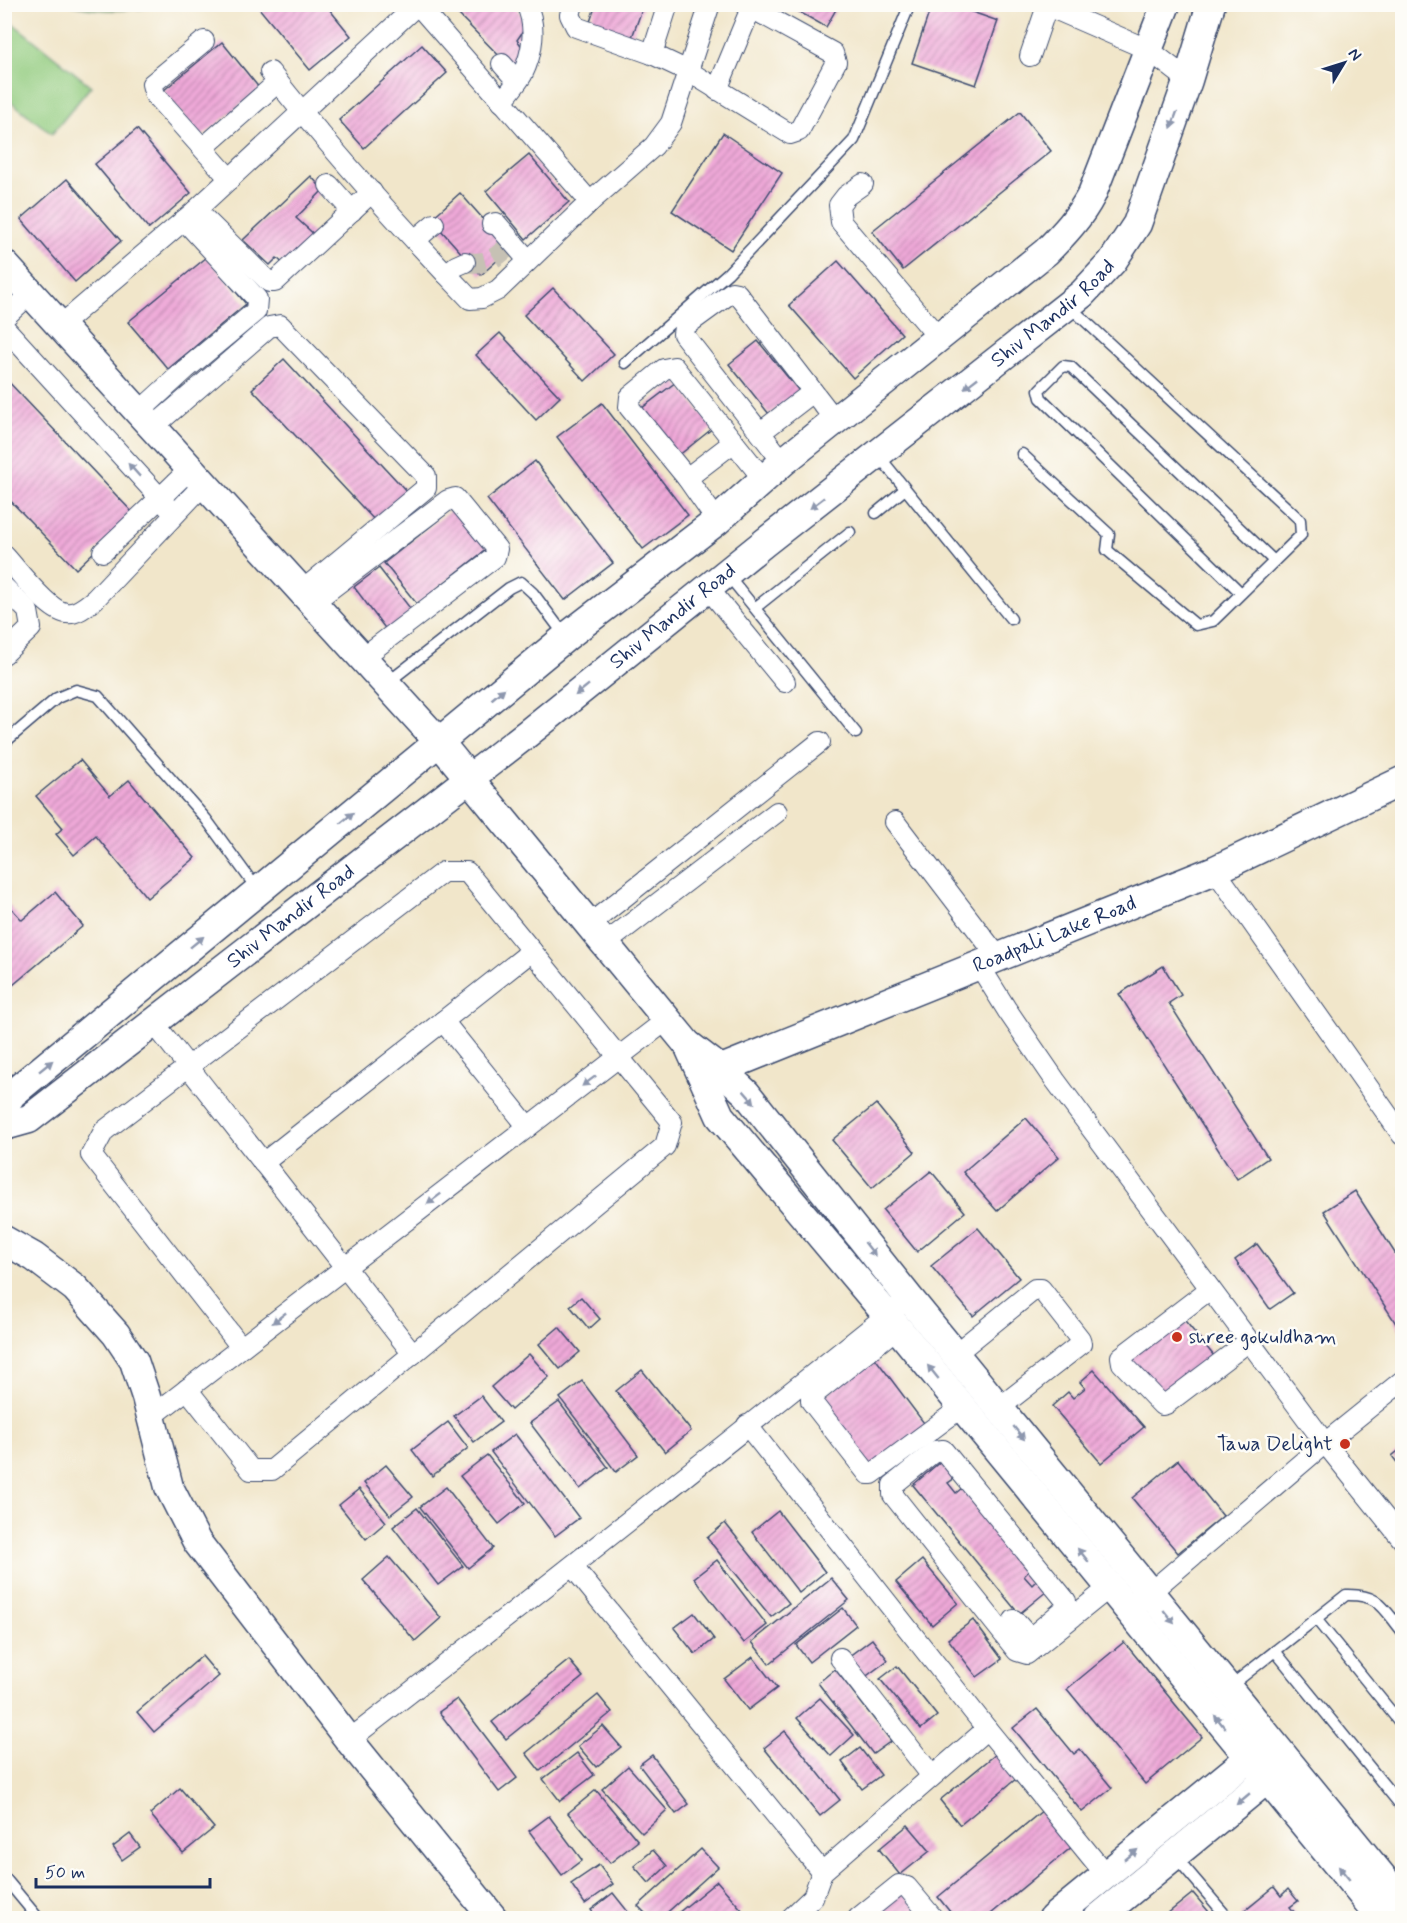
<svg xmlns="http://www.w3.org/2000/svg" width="1407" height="1923" viewBox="0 0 1407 1923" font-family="Mynerve,sans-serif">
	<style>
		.park { fill: #93cc80; stroke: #577e6f; stroke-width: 1.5 }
		.building { fill: url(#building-hatch) }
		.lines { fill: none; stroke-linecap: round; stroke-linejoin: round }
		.street-tunnel { stroke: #c6c1b4; stroke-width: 20; stroke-dasharray: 20 10; stroke-linecap: butt }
		.lane-casing { stroke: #3b4a6e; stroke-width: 13 }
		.street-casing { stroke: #3b4a6e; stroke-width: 22 }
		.secondary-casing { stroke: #3b4a6e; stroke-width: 31 }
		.lane { stroke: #fff; stroke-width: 10 }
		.street { stroke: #fff; stroke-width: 20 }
		.secondary { stroke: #fff; stroke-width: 28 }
		.oneway { fill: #8d97ae }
		.poi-dot { fill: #c8321e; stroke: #fdfcf7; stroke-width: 2 }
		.labels { text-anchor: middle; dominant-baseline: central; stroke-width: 5; stroke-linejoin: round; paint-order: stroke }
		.street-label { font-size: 21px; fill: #1b2f5e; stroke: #fdfcf7 }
		.poi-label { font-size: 21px; fill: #1b2f5e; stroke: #fdfcf7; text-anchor: start }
	</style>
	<defs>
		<pattern id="building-hatch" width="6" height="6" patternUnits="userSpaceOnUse" patternTransform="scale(1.5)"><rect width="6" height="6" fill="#efa9d8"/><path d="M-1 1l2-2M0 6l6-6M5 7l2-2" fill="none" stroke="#c18ab2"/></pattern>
	</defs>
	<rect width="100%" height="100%" fill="#fdfcf7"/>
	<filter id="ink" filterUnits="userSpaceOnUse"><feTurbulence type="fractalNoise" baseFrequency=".0167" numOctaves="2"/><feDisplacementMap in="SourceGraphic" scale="12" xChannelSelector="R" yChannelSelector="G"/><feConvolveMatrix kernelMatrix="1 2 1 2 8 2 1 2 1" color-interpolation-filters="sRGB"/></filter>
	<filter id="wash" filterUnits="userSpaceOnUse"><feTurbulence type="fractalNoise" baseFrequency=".008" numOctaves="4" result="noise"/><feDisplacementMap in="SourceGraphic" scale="24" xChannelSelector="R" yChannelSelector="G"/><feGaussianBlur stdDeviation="1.35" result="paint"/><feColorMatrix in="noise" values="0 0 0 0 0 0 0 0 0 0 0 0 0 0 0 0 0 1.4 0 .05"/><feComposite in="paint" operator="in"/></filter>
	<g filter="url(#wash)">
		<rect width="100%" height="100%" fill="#f1e6ca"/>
		<g class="park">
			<path d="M71 5H161C130 12 101 12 71 5Z"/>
			<path d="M5 17 91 86 52 134 5 97Z"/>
		</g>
		<g id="blocks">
			<g class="building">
				<path d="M260 4H325L351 36 310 70 258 7Z"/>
				<path d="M468 4H513L528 24 517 40 526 52 518 59 521 65 514 71 458 14Z"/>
				<path d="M596 4H644L631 40 589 25Z"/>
				<path d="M785 4H839L826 27Z"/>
				<path d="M932 4H949L998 21 976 85 912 63Z"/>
				<path d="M222 42 260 89 201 137 163 91Z"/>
				<path d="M422 45 447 73 364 148 339 120Z"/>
				<path d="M1020 112 1051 151 903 270 872 231Z"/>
				<path d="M137 129 191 193 149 229 95 164Z"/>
				<path d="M723 133 782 173 731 250 672 211Z"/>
				<path d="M529 155 569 202 526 239 486 191Z"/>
				<path d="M311 176 323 190 296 218 317 237 288 268 277 258 270 265 243 240Z"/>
				<path d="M67 179 121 241 75 282 21 219Z"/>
				<path d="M460 193 510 249 481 275 431 219Z"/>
				<path d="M207 257 246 304 168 369 128 322Z"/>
				<path d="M838 261 902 334 853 378 789 305Z"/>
				<path d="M553 288 614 354 585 381 524 315Z"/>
				<path d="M500 333 560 397 536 420 476 355Z"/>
				<path d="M758 341 799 391 769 414 729 364Z"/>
				<path d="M284 359 409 494 377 523 252 389Z"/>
				<path d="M4 377 134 514 76 569 4 494Z"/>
				<path d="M676 382 713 428 678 456 641 409Z"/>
				<path d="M602 403 688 515 643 549 557 437Z"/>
				<path d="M535 461 613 563 565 600 487 499Z"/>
				<path d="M455 507 488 548 417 604 384 563Z"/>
				<path d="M379 568 413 612 387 631 354 587Z"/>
				<path d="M80 760 110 796 129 780 195 858 147 898 96 836 74 855 56 834 63 828 36 796Z"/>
				<path d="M55 892 83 926 7 990 4 988V900L22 920Z"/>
				<path d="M1163 966 1181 995 1169 1003 1268 1158 1237 1179 1119 994Z"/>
				<path d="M876 1104 915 1152 872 1188 832 1140Z"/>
				<path d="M1026 1118 1059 1157 997 1211 963 1172Z"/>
				<path d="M931 1171 965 1212 917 1252 883 1210Z"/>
				<path d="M1355 1191 1402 1264V1333L1324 1211Z"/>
				<path d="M978 1228 1019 1278 973 1316 931 1266Z"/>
				<path d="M1257 1244 1293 1293 1270 1309 1235 1260Z"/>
				<path d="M581 1297 600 1319 589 1329 570 1306Z"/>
				<path d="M1181 1316 1219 1362 1168 1401 1128 1359Z"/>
				<path d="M559 1327 580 1352 560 1369 539 1344Z"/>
				<path d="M529 1354 549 1377 511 1410 491 1387Z"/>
				<path d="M875 1358 927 1427 872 1469 820 1399Z"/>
				<path d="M642 1370 691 1431 665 1452 616 1391Z"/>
				<path d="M1094 1370 1144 1427 1101 1463 1052 1406 1068 1392 1073 1398 1085 1388 1080 1382Z"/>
				<path d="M582 1381 638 1455 616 1472 560 1398Z"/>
				<path d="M481 1396 501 1422 474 1442 454 1416Z"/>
				<path d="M559 1402 608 1467 580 1489 530 1423Z"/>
				<path d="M448 1422 468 1448 432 1476 412 1450Z"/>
				<path d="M515 1434 579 1518 555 1536 491 1452Z"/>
				<path d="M1402 1448V1469L1392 1456Z"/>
				<path d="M487 1455 525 1503 499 1524 460 1476Z"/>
				<path d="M1178 1460 1223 1516 1178 1553 1132 1498Z"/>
				<path d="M941 1461 955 1478 948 1483 956 1493 962 1488 1030 1570 1024 1576 1032 1585 1038 1579 1047 1591 1019 1614 913 1485Z"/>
				<path d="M386 1465 413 1497 390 1515 364 1483Z"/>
				<path d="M446 1487 493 1548 468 1568 420 1507Z"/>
				<path d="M359 1489 386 1522 366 1539 339 1505Z"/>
				<path d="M417 1508 463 1566 438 1585 393 1527Z"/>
				<path d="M778 1511 825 1572 799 1593 752 1532Z"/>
				<path d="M725 1523 789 1603 771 1617 707 1538Z"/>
				<path d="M389 1557 441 1618 415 1641 363 1580Z"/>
				<path d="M717 1560 767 1625 744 1643 694 1578Z"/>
				<path d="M922 1560 958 1603 932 1625 896 1582Z"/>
				<path d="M831 1578 849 1600 769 1664 752 1642Z"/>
				<path d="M843 1608 856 1625 809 1662 796 1645Z"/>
				<path d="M694 1613 714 1639 695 1654 674 1628Z"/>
				<path d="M973 1620 1002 1659 977 1677 948 1639Z"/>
				<path d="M872 1639 888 1660 864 1678 848 1657Z"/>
				<path d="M1124 1642 1202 1737 1145 1784 1067 1689Z"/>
				<path d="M202 1656 219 1676 154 1732 137 1712Z"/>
				<path d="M753 1657 777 1688 748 1710 724 1679Z"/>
				<path d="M569 1660 583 1677 506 1739 492 1722Z"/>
				<path d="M897 1666 937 1716 921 1729 880 1679Z"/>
				<path d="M835 1669 891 1741 873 1754 818 1683Z"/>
				<path d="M598 1695 612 1712 540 1771 526 1753Z"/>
				<path d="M820 1698 854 1735 831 1756 797 1718Z"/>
				<path d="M457 1699 517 1778 499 1792 439 1712Z"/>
				<path d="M1037 1709 1074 1754 1080 1749 1112 1788 1082 1812 1013 1728Z"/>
				<path d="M603 1726 621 1747 596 1767 578 1746Z"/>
				<path d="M785 1731 840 1800 820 1816 764 1748Z"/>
				<path d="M860 1748 881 1775 862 1789 842 1762Z"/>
				<path d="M1001 1750 1022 1774 960 1825 940 1800Z"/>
				<path d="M577 1753 594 1775 560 1801 543 1779Z"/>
				<path d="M652 1755 689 1804 676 1814 639 1765Z"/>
				<path d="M628 1766 667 1810 642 1833 602 1789Z"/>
				<path d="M180 1788 214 1828 183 1853 150 1814Z"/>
				<path d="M596 1790 638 1841 610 1863 568 1813Z"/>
				<path d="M1043 1810 1073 1846 986 1918H955L938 1897Z"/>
				<path d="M549 1816 582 1860 562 1875 529 1831Z"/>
				<path d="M908 1825 930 1851 900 1875 879 1849Z"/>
				<path d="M130 1834 140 1847 122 1860 113 1847Z"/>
				<path d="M701 1849 718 1867 661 1918H650L638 1906Z"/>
				<path d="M653 1850 667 1866 649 1883 634 1866Z"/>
				<path d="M599 1865 613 1884 585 1904 571 1884Z"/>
				<path d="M717 1881 742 1910 732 1918H672Z"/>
				<path d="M1274 1887 1281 1896 1288 1889 1298 1901 1290 1907 1299 1918H1244L1241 1914Z"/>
				<path d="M901 1890 924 1918H864Z"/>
				<path d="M613 1893 629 1913 621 1918H597L591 1910Z"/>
				<path d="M1193 1893 1214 1918H1162Z"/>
			</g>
		</g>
	</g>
	<g filter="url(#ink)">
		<use href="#blocks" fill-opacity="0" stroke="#3b4a6e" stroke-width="1.5"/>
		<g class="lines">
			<path class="street-tunnel" d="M465 262C487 265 493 260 509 246"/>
			<defs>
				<g id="lane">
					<path d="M625 363 728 273 854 140 910 4"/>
					<path d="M1022 454 1109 534 1107 550 1196 625 1213 621 1301 535 1300 520 1069 306"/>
					<path d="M878 455 1011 619"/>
					<path d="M876 513 905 489"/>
					<path d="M727 574 856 733"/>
					<path d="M1241 593 1041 398 1039 390 1063 366 1071 367 1274 561"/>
					<path d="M755 608 850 532"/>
					<path d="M387 683 509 588 521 582 533 593 566 637"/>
					<path d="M4 743 57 698 76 690 98 696 206 819 257 889"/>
					<path d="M1316 1619 1402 1725"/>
					<path d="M1275 1651 1402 1807"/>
					<path d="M1228 1688 1346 1595C1380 1594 1383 1608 1402 1631"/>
					<path d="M1175 1856 1228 1918"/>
					<path d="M4 1877 38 1918"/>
				</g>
				<g id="street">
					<path d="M573 4 570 15 576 27 652 54 668 4"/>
					<path d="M1043 4 1149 50 1188 80"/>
					<path d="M418 5 590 202"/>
					<path d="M204 41 152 84 155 95 230 179"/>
					<path d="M652 54 688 71 790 134 799 131 836 62 833 53 744 4"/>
					<path d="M1030 56 1047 6"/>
					<path d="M502 64 517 81"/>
					<path d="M270 72C332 151 400 226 470 299L482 298 498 290 590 202 654 146 671 123 710 4"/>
					<path d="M717 90 751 8"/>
					<path d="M502 102C508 93 517 84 522 75 533 53 537 26 526 4"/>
					<path d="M203 148 278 82"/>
					<path d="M863 184 846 196 839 205 841 222 938 337"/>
					<path d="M329 185 352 211"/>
					<path d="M196 210 269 282H275L372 192"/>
					<path d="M492 224 496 223 528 260"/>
					<path d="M415 240 434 224"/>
					<path d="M446 274 456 266 465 262"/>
					<path d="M4 318 31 293"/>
					<path d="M61 325 196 210 418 4"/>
					<path d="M4 327 160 498 190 469"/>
					<path d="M139 412 186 369 256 311 257 299 184 220"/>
					<path d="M152 428 269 327 280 325 426 476V488L302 591"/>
					<path d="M761 432 813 392"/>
					<path d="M783 462 683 334 684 327 732 292 737 293 835 420"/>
					<path d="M687 478 734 442"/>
					<path d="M717 521 687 478 629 407 630 397 664 369 674 367 764 480"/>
					<path d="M103 552 160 498 168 507"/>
					<path d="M4 555C17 569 48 611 66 613 77 615 87 605 95 599L204 484"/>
					<path d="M4 587 28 611 31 628 4 654"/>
					<path d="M708 588 785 682"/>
					<path d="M312 603 448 500 455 498 497 549 495 557 362 658"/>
					<path d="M895 822 998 957"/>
					<path d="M1215 870 1402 1135"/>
					<path d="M590 924 820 742"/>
					<path d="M606 943 777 812"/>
					<path d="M979 965 1007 1010 1055 1080 1325 1443 1402 1539"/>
					<path d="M443 1021 528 1127"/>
					<path d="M154 1023 413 1354"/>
					<path d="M263 1163 532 951"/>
					<path d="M1210 1289 1121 1357 1122 1363 1162 1405 1166 1404 1249 1341"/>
					<path d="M897 1328 811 1397V1401L868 1474H872L962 1407"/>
					<path d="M955 1354 1035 1289H1041L1080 1339 1081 1344 999 1408"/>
					<path d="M187 1389 251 1470H272L665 1146 672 1122 467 872H443L104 1131 91 1155 241 1347"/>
					<path d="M151 1417 668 1019"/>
					<path d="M747 1425 987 1729 1106 1875"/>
					<path d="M573 1567 822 1872"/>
					<path d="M1140 1601 1325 1443 1402 1381"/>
					<path d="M1014 1620 1028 1636 1034 1635 1066 1608V1601L943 1450 935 1451 893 1485V1495L1017 1651 1027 1654 1110 1587"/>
					<path d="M840 1658 932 1776"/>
					<path d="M349 1740C533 1598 715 1453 897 1307"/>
					<path d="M791 1918 813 1897 822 1872 987 1729"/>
					<path d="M858 1918 899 1885 907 1887 933 1918"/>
				</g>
				<g id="secondary">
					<path d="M4 264 440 743 688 1045 720 1116 887 1315 1381 1918"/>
					<path d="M690 1046 720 1069 746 1093 909 1298 1402 1901"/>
					<path id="s1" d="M704 1076 1215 870 1402 781"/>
					<path d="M4 1106 12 1094 566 637 717 521 783 462 1046 252C1064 234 1080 217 1092 194L1166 4"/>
					<path id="s2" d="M4 1126 29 1119 528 733 764 543 1082 294 1112 262 1137 224 1188 80 1211 4"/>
					<path d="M4 1240 34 1257 75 1288 116 1334 134 1361 146 1397 169 1487 197 1542 349 1740 493 1918"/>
					<path d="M1053 1918 1265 1745"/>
					<path d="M1098 1918 1282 1767"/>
				</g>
			</defs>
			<use href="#lane" class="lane-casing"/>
			<use href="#street" class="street-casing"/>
			<use href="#secondary" class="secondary-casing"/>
			<use href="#lane" class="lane"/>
			<use href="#street" class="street"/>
			<use href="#secondary" class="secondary"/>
		</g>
		<defs><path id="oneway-solid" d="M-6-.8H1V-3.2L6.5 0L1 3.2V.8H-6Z" transform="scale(1.5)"/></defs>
		<g class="oneway">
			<use href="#oneway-solid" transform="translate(1174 120) rotate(110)"/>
			<use href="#oneway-solid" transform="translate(971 383) rotate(142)"/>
			<use href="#oneway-solid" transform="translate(134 470) rotate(-132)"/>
			<use href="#oneway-solid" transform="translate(817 503) rotate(142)"/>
			<use href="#oneway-solid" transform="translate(582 690) rotate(141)"/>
			<use href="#oneway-solid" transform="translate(498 694) rotate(-40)"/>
			<use href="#oneway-solid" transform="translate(347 818) rotate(-39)"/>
			<use href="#oneway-solid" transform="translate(197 942) rotate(-39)"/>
			<use href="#oneway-solid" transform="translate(46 1066) rotate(-39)"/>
			<use href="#oneway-solid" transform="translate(589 1081) rotate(143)"/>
			<use href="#oneway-solid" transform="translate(749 1097) rotate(49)"/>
			<use href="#oneway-solid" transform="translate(434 1199) rotate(143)"/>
			<use href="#oneway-solid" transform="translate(870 1249) rotate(52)"/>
			<use href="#oneway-solid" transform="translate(279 1318) rotate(142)"/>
			<use href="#oneway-solid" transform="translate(933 1372) rotate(-129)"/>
			<use href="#oneway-solid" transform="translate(1019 1433) rotate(51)"/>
			<use href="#oneway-solid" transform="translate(1083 1555) rotate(-129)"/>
			<use href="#oneway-solid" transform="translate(1169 1617) rotate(51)"/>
			<use href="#oneway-solid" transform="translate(1220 1722) rotate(-129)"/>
			<use href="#oneway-solid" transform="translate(1243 1799) rotate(140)"/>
			<use href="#oneway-solid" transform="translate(1131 1855) rotate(-39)"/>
			<use href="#oneway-solid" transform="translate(1344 1873) rotate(-129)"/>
		</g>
	</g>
	<g class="poi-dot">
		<circle cx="1177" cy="1337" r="6"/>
		<circle cx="1345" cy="1444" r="6"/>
	</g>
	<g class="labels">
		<g class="street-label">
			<text stroke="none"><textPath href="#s2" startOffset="1329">Shiv Mandir Road</textPath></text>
			<text stroke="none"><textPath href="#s2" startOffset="843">Shiv Mandir Road</textPath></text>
			<text stroke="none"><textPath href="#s2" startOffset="357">Shiv Mandir Road</textPath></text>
			<text stroke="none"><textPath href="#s1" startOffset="378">Roadpali Lake Road</textPath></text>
		</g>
		<g class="poi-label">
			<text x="1189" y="1337">shree gokuldham</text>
			<text x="1333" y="1444" text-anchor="end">Tawa Delight</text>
		</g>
	</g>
	<rect width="1407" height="1923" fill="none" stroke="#fdfcf7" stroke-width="24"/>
	<g transform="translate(1344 63) rotate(52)" stroke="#fdfcf7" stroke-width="4.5" paint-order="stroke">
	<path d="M0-4.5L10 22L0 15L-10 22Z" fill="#1b2f5e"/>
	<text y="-9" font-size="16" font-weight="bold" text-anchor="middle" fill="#1b2f5e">N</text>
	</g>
	<path d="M36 1878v9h174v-9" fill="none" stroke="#1b2f5e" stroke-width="3"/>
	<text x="45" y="1878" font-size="18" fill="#1b2f5e" stroke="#fdfcf7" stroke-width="4.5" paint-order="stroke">50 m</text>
</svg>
